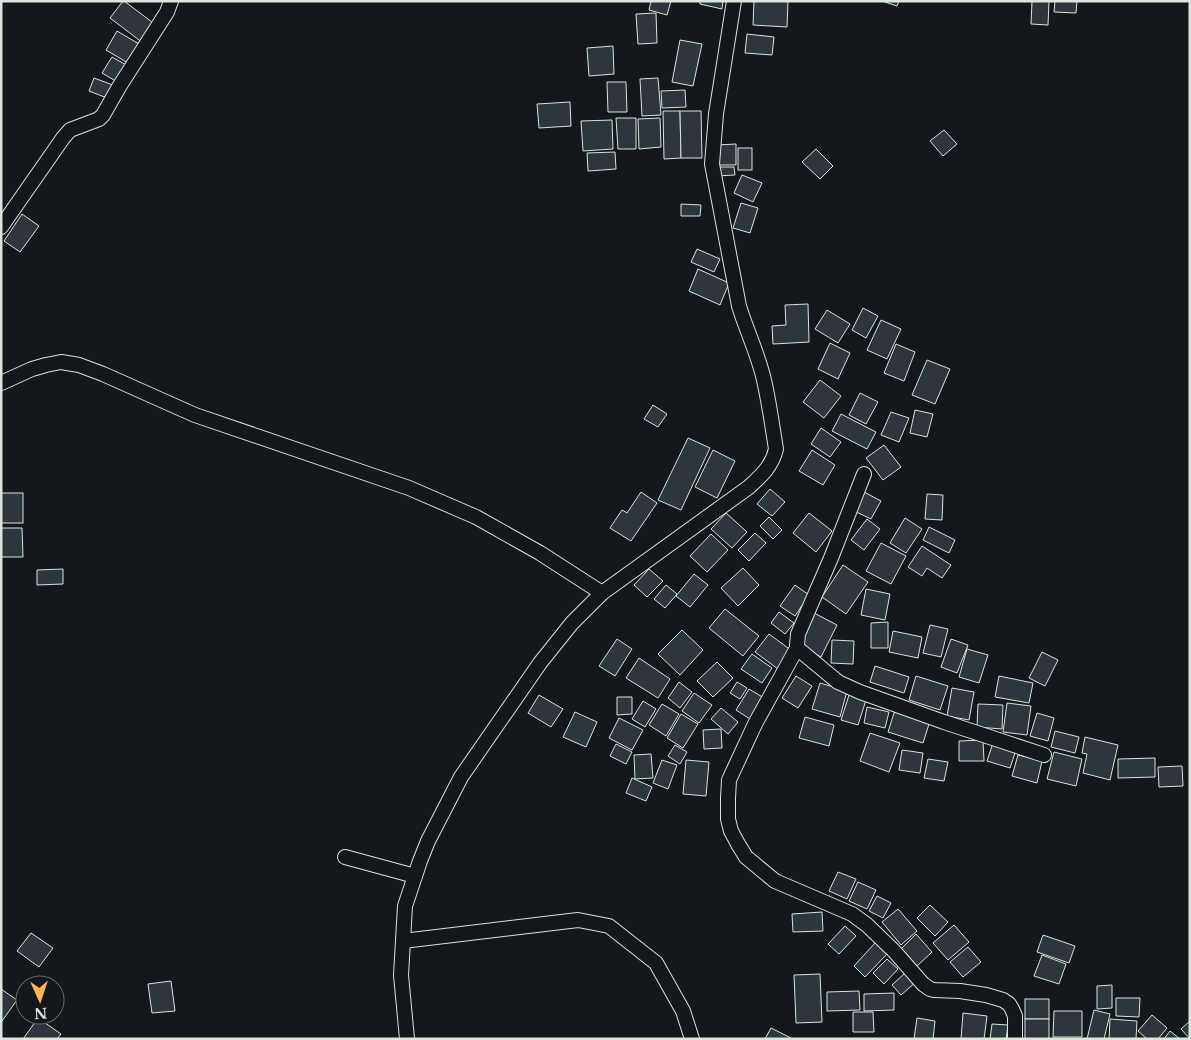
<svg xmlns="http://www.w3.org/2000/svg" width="1191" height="1040" viewBox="0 0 1191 1040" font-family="'Libre Baskerville',serif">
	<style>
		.building { fill: #2c363c; stroke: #d8e6dc }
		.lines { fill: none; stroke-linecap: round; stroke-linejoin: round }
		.street-casing { stroke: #d8e6dc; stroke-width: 16 }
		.street { stroke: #14181c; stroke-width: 14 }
	</style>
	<rect width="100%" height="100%" fill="#14181c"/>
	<g class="building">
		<path d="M123 1H124L156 25 143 43 110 18Z"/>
		<path d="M651 1H671L667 15 649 10Z"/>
		<path d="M700 1H723L722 9 700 4Z"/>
		<path d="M754 1H788L787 27 753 25Z"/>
		<path d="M882 1H899L897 6Z"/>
		<path d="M1032 1H1049L1048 25 1031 24Z"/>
		<path d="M1055 1H1077L1076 13 1054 12Z"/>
		<path d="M656 13 657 43 638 44 636 14Z"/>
		<path d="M117 31 139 44 128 63 106 50Z"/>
		<path d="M747 34 774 37 772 55 745 53Z"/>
		<path d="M680 40 702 44 693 86 672 82Z"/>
		<path d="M613 46 614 74 589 76 587 48Z"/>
		<path d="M112 57 128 66 119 83 102 73Z"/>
		<path d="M94 78 113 85 107 98 89 91Z"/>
		<path d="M658 78 661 115 642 116 640 79Z"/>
		<path d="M607 82H626L627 112H608Z"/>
		<path d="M685 90 686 107 662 108 661 91Z"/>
		<path d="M570 102 571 126 539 128 537 104Z"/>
		<path d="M663 111H680L681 158 664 159Z"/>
		<path d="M680 111H701L702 158H681Z"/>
		<path d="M616 118H636V149H618Z"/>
		<path d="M660 118 661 147 639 149 638 119Z"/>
		<path d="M612 120 613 149 583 151 581 121Z"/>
		<path d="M944 130 957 144 943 156 930 141Z"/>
		<path d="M736 144V165H717L716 145Z"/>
		<rect x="738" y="148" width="14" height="22"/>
		<path d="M816 149 833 166 820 179 802 162Z"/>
		<path d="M615 152 616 169 588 171 587 153Z"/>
		<path d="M716 167H734L735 175 716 176Z"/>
		<path d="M742 175 762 183 753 202 734 193Z"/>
		<path d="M741 203 758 208 750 233 733 228Z"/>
		<path d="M681 204 701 205 700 216H681Z"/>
		<path d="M22 214 39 226 20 252 4 241Z"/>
		<path d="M697 249 720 259 714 272 691 262Z"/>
		<path d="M698 269 729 283 720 305 689 291Z"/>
		<path d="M808 304 809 342 773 344 772 326 786 325 785 305Z"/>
		<path d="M863 308 878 316 866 338 852 330Z"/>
		<path d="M827 310 850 324 838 343 815 329Z"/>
		<path d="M881 320 901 329 887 359 867 350Z"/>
		<path d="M830 343 850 353 838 379 818 369Z"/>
		<path d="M896 344 915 352 904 381 884 373Z"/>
		<path d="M927 360 950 369 935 404 912 395Z"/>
		<path d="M820 380 841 396 824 418 803 402Z"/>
		<path d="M860 393 878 402 866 424 849 415Z"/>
		<path d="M653 405 667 414 658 427 644 419Z"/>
		<path d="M915 410 933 414 927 437 910 433Z"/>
		<path d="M891 412 909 418 899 442 881 435Z"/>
		<path d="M841 414 876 432 867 449 832 431Z"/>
		<path d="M821 428 841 442 830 457 811 444Z"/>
		<path d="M688 438 710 448 681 510 658 500Z"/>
		<path d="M884 445 901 467 883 480 866 458Z"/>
		<path d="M713 450 735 461 717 498 695 487Z"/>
		<path d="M812 450 835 465 823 485 799 471Z"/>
		<path d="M770 489 785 502 772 516 757 504Z"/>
		<path d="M862 491 881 501 871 519 852 510Z"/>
		<path d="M641 492 657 503 631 541 610 528 622 510 627 513Z"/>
		<rect x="1" y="493" width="22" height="30"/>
		<path d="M927 494 943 495 942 520 925 519Z"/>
		<path d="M726 513 747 532 732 548 711 529Z"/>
		<path d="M809 513 832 531 816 552 793 533Z"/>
		<path d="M769 517 782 530 773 539 760 526Z"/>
		<path d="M905 518 922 529 906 553 890 543Z"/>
		<path d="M867 519 880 529 864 550 851 540Z"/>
		<path d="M929 527 955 540 949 553 923 540Z"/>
		<path d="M1 528H22L23 557H1Z"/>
		<path d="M755 533 766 543 749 561 738 550Z"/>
		<path d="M711 534 728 550 707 572 690 556Z"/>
		<path d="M881 543 906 556 891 584 866 571Z"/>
		<path d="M922 546 951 565 942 578 927 568 922 576 908 567Z"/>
		<path d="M843 565 868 582 846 614 822 597Z"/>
		<path d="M743 568 759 585 738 606 721 588Z"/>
		<path d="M63 569V584L37 585V570Z"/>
		<path d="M649 569 663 581 647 597 634 585Z"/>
		<path d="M694 574 708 585 690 607 676 596Z"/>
		<path d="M666 585 677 594 665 608 654 599Z"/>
		<path d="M795 585 809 595 795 616 780 606Z"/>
		<path d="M866 589 890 594 885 620 861 615Z"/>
		<path d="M725 609 759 636 743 656 709 628Z"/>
		<path d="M779 612 794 623 785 634 771 623Z"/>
		<path d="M814 613 837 625 821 657 798 645Z"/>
		<path d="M888 622V648H871V623Z"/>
		<path d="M930 625 948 629 941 657 923 653Z"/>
		<path d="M682 630 703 650 680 675 658 654Z"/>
		<path d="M893 631 922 637 918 658 889 652Z"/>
		<path d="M769 634 792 651 778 669 755 652Z"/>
		<path d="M617 639 632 649 615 676 599 666Z"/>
		<path d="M951 639 968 645 957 673 941 667Z"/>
		<path d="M832 640 854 641 853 664 831 663Z"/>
		<path d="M967 649 988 655 979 683 959 677Z"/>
		<path d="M1042 652 1058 660 1045 686 1029 678Z"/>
		<path d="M752 654 772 668 762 683 741 669Z"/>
		<path d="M639 658 670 679 658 698 626 678Z"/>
		<path d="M717 662 733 678 713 697 697 681Z"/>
		<path d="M875 666 909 677 904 693 870 682Z"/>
		<path d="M796 676 812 686 798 708 782 698Z"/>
		<path d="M916 676 948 686 940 710 909 700Z"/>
		<path d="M999 676 1033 683 1029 703 995 697Z"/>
		<path d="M679 682 692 692 680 708 668 698Z"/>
		<path d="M737 682 747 688 740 699 730 693Z"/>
		<path d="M820 683 847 691 840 717 812 709Z"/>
		<path d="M952 688 974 692 969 720 947 716Z"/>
		<path d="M749 689 764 698 750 719 736 710Z"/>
		<path d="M850 692 867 697 858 725 841 720Z"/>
		<path d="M694 693 712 705 699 723 682 711Z"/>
		<path d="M539 695 563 709 551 727 528 713Z"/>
		<path d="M617 697H632V714L617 715Z"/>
		<path d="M643 701 656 709 645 727 632 719Z"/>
		<path d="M1007 703 1031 706 1027 735 1003 732Z"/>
		<path d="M662 704 679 714 666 736 649 725Z"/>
		<path d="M978 704 1003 705 1002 729 977 727Z"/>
		<path d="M867 707 889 712 885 728 864 723Z"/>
		<path d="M721 708 738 722 728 734 711 719Z"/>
		<path d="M895 710 930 721 923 743 888 732Z"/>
		<path d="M575 712 597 722 586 747 563 737Z"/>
		<path d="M1037 713 1054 718 1048 741 1030 736Z"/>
		<path d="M681 714 698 724 683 748 667 738Z"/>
		<path d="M805 717 834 725 829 746 799 738Z"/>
		<path d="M619 718 643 730 632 750 609 738Z"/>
		<path d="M721 729 722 748 704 749 703 730Z"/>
		<path d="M1055 731 1079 737 1075 753 1051 747Z"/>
		<path d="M870 733 900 743 889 772 860 761Z"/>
		<path d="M1085 737 1118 745 1110 780 1083 773 1087 754 1082 753Z"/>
		<path d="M983 740 984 761H959V741Z"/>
		<path d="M993 743 1016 750 1010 768 987 761Z"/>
		<path d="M616 744 632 752 626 764 610 756Z"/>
		<path d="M675 745 687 752 680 764 668 756Z"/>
		<path d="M902 750 923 753 920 773 899 770Z"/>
		<path d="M1054 752 1082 759 1076 786 1047 779Z"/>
		<path d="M651 754 653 778 635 779 634 755Z"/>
		<path d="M1018 755 1042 761 1037 783 1012 776Z"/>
		<path d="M1155 758V777L1118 778V759Z"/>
		<path d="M928 759 948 762 944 781 924 778Z"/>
		<path d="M662 760 677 765 668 789 653 783Z"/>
		<path d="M686 760 709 762 706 796 683 794Z"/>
		<path d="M1182 766 1183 786 1159 787 1158 767Z"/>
		<path d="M632 778 652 787 646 801 626 793Z"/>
		<path d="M838 872 856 879 847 899 829 891Z"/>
		<path d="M858 882 876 890 867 909 849 901Z"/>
		<path d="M877 896 891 903 883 918 869 911Z"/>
		<path d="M930 905 948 922 935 936 917 918Z"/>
		<path d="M898 909 917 931 901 945 882 922Z"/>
		<path d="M822 912 823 931 793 932 792 914Z"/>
		<path d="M954 925 969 942 948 960 933 943Z"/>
		<path d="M845 926 856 936 839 954 828 944Z"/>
		<path d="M31 933 53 948 39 967 17 951Z"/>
		<path d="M916 934 932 952 917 966 901 949Z"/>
		<path d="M1043 935 1075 946 1069 963 1037 952Z"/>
		<path d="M875 943 887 954 865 977 854 966Z"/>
		<path d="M968 947 981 962 963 977 950 962Z"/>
		<path d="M1042 955 1066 964 1059 984 1034 976Z"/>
		<path d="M887 959 898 969 884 984 873 973Z"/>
		<path d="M906 972 916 982 901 995 892 985Z"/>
		<path d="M820 974 822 1022 796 1023 794 975Z"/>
		<path d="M171 981 175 1011 152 1013 148 984Z"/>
		<path d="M1112 985V1008L1097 1009V986Z"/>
		<path d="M1 989 17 1000 2 1021H1Z"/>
		<path d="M859 991 860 1010 827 1011V992Z"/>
		<path d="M894 993V1010L864 1011V994Z"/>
		<path d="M1116 998H1140L1139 1017 1116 1016Z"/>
		<rect x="1025" y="999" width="24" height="20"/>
		<path d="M1094 1010 1110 1014 1104 1039H1087Z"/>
		<path d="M1054 1011H1082V1037H1053Z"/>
		<path d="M853 1012H873L874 1032H853Z"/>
		<path d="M963 1013 987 1016 984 1039H961Z"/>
		<path d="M1152 1015 1167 1028 1158 1039H1147L1138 1031Z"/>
		<path d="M38 1018 61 1034 57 1039H23Z"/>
		<path d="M917 1018 935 1021 933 1039H914Z"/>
		<rect x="1025" y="1019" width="24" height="20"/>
		<path d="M1110 1019 1137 1021 1136 1039H1109Z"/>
		<path d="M1190 1021V1039L1181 1029Z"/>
		<path d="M992 1024 1008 1025 1006 1039H990Z"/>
		<path d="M771 1028 791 1038 790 1039H765Z"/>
		<path d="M1170 1031 1180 1039H1164Z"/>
	</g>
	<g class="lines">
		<defs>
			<g id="street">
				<path d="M1 227 63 138 70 130 99 119 103 115 119 87 167 12 171 1"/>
				<path d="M1 383 32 369 46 365 61 362 79 365 103 374 195 415 409 488 476 517 540 553 602 593"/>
				<path d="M797 648V645L798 634 831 558 864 474"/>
				<path d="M345 857 415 876"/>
				<path d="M403 941 578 920 609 926 656 963 683 1011 692 1039"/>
				<path d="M407 1039 401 975 405 906 420 861 428 841 461 777 540 663 572 623 602 593 749 487C762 475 772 466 776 449 772 425 769 400 763 376 757 352 746 329 739 306L712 164 716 114 734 1"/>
				<path d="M1015 1039V1016L1012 1009 1009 1004 1003 1000 986 995 960 991 934 990 930 989 923 984 894 951 867 925 852 914 775 881 746 857 738 844 731 831 728 819V798L729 780 755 724 797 648 838 682 860 692 944 722 1044 755"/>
			</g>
		</defs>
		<use href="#street" class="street-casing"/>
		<use href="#street" class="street"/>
	</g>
	<rect width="1191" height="1040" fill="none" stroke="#d8e6dc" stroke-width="5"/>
	<g transform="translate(40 1000) rotate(177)"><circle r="24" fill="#14181c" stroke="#626a69"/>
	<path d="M0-4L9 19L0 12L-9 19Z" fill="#ffb74d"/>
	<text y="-8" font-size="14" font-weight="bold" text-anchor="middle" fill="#d8e6dc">N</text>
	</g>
</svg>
